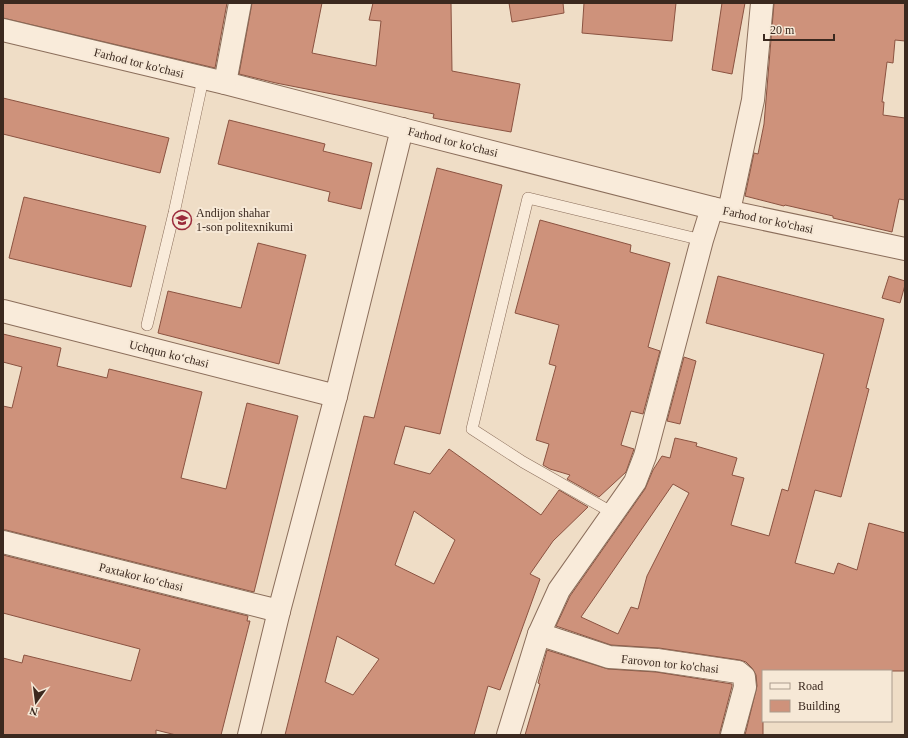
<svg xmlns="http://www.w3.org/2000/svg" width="908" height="738" viewBox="0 0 908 738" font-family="Georgia,serif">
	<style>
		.building { fill: #ce927b; stroke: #8b5341; fill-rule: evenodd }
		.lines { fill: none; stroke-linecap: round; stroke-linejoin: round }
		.service-casing { stroke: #8b6e5b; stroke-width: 12 }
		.minor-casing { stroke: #8b6e5b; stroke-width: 24 }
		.service { stroke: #f9ebda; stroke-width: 11 }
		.minor { stroke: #f9ebda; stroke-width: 22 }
		.labels { text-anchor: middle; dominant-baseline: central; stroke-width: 4; stroke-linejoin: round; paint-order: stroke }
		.street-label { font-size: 12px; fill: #3b291f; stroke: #f6e8d6 }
		.poi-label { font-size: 12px; fill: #3b291f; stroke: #f6e8d6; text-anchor: start }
	</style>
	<rect width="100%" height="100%" fill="#efddc6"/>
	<g class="building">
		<path d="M3 3H227L215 68 3 18Z"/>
		<path d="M252 3H322L312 53 376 66 381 21 369 20 373 3H451L452 71 520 84 511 132 433 118 434 114 276 83 239 74Z"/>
		<path d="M509 3H563L564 13 512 22Z"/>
		<path d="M584 3H676L672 41 582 33Z"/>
		<path d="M722 3H745L732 74 712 70Z"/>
		<path d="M774 3H905V41L895 40 893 63 887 62 882 102H884L883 115 905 118V200L899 199 892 232 833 218V216L785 205 784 206 745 196 754 153 758 154 764 124Z"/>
		<path d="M3 98 169 138 160 173 3 134Z"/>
		<path d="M229 120 325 144 323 151 372 163 361 209 328 201 330 192 218 164Z"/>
		<path d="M437 168 502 185 440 434 405 426 394 464 430 474 449 449 541 515 559 490 588 507 553 541 530 574 540 579 500 690 488 686 474 735H285L364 416 374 418ZM414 511 455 540 434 584 395 565ZM337 636 379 659 353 695 325 682Z"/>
		<path d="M24 197 146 226 131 287 9 258Z"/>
		<path d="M540 220 631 245 630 252 670 263 648 347 660 351 643 414 631 411 621 445 634 449 633 452 626 472 599 497 567 479 570 475 550 469 543 465 549 444 536 440 556 366 549 364 559 325 515 313Z"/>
		<path d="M258 243 306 255 279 364 158 333 168 291 241 308Z"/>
		<path d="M718 276 884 319 866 388 869 389 841 497 815 490 795 563 834 574 838 563 857 570 869 523 905 533V671H763V735H745L757 686 756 675 752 668 746 662 740 660 659 648 611 645 556 626 570 596 645 489 653 470 662 456 670 458 675 438 697 443 696 446 737 458 732 475 744 478 731 525 769 536 782 489 788 491 824 354 706 323ZM673 484 689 493 647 576 638 609 631 607 618 634 581 617Z"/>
		<path d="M889 276 905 281V285L900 303 882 298Z"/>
		<path d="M3 334 61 348 57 366 107 378 109 369 202 392 181 478 226 489 247 403 298 416 254 592 6 530H3V406L12 408 22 367 3 362Z"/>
		<path d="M684 357 696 361 680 424 667 421Z"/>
		<path d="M3 555 248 616 247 621H250L221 735H176L156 730V735H3V658L22 663 24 655 131 681 140 649 3 613Z"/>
		<path d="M547 650 608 669 656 672 732 684V686L720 732V735H525L540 684 538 683Z"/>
	</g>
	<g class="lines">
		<defs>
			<g id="service">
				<path d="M147 325 174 213 203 79"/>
				<path d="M613 513 523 462 472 429 528 198 702 240"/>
			</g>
			<g id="minor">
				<path d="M3 30 225 83 402 129 712 208 905 249"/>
				<path d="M225 83 240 3"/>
				<path d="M729 211 753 100 762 3"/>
				<path d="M3 311 336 396"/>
				<path d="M3 542 279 611"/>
				<path d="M539 634 609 657 657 660 738 672 744 677 745 687 732 735"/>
				<path d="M249 735 279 611 336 396 402 129"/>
				<path d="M508 735 539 634 559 590 635 482 645 456 702 240 712 208"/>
			</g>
		</defs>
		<use href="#service" class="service-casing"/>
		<use href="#minor" class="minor-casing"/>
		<use href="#service" class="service"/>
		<use href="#minor" class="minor"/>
	</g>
	<defs>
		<symbol id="university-ring" viewBox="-11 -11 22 22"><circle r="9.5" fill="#f6e8d6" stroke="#9b2a3b" stroke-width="1.5"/><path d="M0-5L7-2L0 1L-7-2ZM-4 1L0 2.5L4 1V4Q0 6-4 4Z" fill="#9b2a3b"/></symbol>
	</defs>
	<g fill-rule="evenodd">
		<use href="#university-ring" x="171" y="209" width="22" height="22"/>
	</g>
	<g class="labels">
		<g class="street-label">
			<text transform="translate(139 63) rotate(14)">Farhod tor ko'chasi</text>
			<text transform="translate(453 142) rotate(14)">Farhod tor ko'chasi</text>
			<text transform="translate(768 220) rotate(12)">Farhod tor ko'chasi</text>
			<text transform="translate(169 354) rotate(14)">Uchqun koʻchasi</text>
			<text transform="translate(141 577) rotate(14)">Paxtakor koʻchasi</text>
			<text transform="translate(670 664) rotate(6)">Farovon tor ko'chasi</text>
		</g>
		<g class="poi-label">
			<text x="196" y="213">Andijon shahar<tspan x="196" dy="14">1-son politexnikumi</tspan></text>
		</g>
	</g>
	<rect width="908" height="738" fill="none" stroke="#3b291f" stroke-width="8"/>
	<rect x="762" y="670" width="130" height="52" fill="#f6e8d6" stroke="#ab9c8d"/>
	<rect x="770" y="683" width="20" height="6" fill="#f9ebda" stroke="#ab9c8d"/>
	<text x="798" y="690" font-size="12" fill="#3b291f">Road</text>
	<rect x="770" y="700" width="20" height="12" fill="#ce927b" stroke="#ab9c8d"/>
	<text x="798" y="710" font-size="12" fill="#3b291f">Building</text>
	<g transform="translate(36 702) rotate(194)" stroke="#f6e8d6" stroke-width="3" paint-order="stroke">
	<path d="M0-3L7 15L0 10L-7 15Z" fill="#3b291f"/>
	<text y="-6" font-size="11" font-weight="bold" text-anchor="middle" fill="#3b291f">N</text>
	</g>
	<path d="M764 34v6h70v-6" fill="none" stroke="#3b291f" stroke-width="2"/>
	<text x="770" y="34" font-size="12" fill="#3b291f" stroke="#f6e8d6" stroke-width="3" paint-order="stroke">20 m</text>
</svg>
